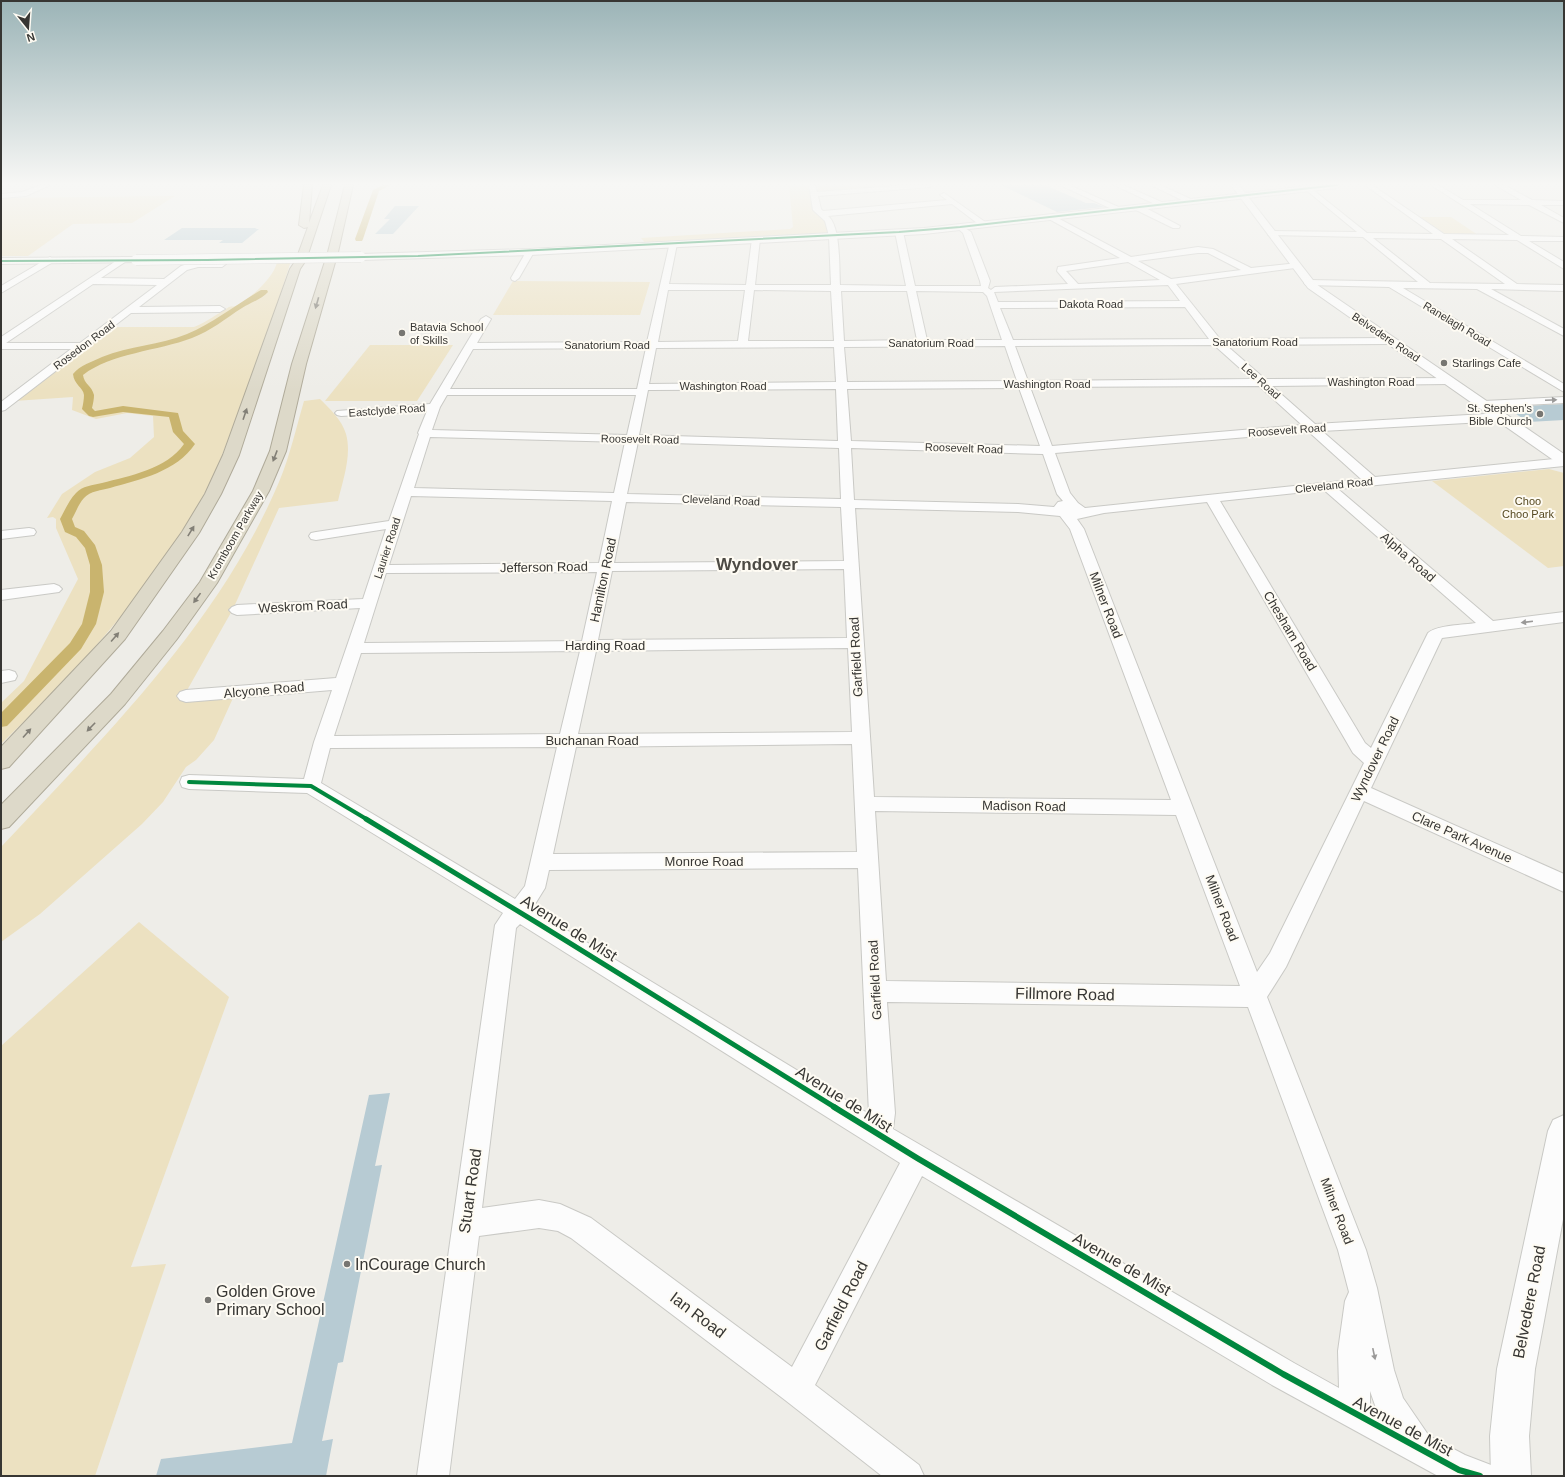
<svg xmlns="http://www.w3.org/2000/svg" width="1565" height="1477" viewBox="0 0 1565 1477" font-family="Helvetica,sans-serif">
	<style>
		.green { fill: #ece1c1 }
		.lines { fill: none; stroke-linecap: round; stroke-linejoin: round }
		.canal { fill: #c9b46e; fill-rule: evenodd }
		.building { fill: #b7cbd3 }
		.minor-casing { stroke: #c9c9c5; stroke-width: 2 }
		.tertiary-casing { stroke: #c9c9c5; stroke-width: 2 }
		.secondary-casing { stroke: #c9c9c5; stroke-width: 2 }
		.motorway-casing { stroke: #afaa99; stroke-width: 2 }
		.minor { fill: #fcfcfc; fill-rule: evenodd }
		.tertiary { fill: #fcfcfc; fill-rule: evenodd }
		.secondary { fill: #fcfcfc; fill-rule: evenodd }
		.motorway { fill: #ddd9c9; fill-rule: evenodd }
		.tertiary-bridge-casing { stroke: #c9c9c5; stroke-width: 11; stroke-linecap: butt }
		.tertiary-bridge { stroke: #fcfcfc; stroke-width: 10 }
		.cycleway-far3-casing { stroke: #fefbf3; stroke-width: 3 }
		.cycleway-far2-casing { stroke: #fefbf3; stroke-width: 6 }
		.cycleway-far1-casing { stroke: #fefbf3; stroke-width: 8 }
		.cycleway-casing { stroke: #fefbf3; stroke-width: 9 }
		.cycleway-far3 { stroke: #00873e; stroke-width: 2 }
		.cycleway-far2 { stroke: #00873e; stroke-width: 4 }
		.cycleway-far1 { stroke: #00873e; stroke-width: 5 }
		.cycleway { stroke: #00873e; stroke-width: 6 }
		.oneway { fill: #827f76 }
		.oneway2 { fill: #9a9998 }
		.poi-dot { fill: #777672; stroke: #fefbf3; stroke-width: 1.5 }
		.labels { text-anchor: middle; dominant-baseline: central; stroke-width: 4; stroke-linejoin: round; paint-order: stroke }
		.far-street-label { font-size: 11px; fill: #373633; stroke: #fefbf3 }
		.far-poi-label { font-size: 11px; fill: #373633; stroke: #fefbf3; text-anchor: start }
		.far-park-label { font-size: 11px; fill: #564921; stroke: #fefbf3 }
		.street-label { font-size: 13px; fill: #373633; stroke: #fefbf3 }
		.near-street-label { font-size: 16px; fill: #373633; stroke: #fefbf3 }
		.near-poi-label { font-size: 16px; fill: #373633; stroke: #fefbf3; text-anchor: start }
		.district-label { font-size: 17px; font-weight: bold; fill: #4c4a44; stroke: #fefbf3 }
	</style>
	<rect width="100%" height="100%" fill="#eeede8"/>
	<g class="green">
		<path d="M789 185H812L817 210 827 218 833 236 647 245 641 238 790 229 793 227Z"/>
		<path d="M817 185H917L818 192Z"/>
		<path d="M175 196 132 223 73 224 28 256H1L2 198Z"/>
		<path d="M1417 217H1451L1481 237 1445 236Z"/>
		<path d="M291 261C277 306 261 349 245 393 232 428 221 463 203 496 154 588 75 673 1 744V703L24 681 78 579 56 528V519L53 517 47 518 62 494 95 472 130 458 154 437 153 416 127 413 96 419 72 410 73 397 14 401 110 327H194C207 322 217 314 229 307 232 306 235 307 238 305 251 297 274 278 277 262Z"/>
		<path d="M513 281 650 282 640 315H493Z"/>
		<path d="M370 345H453L417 401H325Z"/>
		<path d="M320 399C330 409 342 420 346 434 352 455 343 480 338 501L279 508 233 609 181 701 233 698 214 740 196 760 186 767 163 802 142 824 40 914 1 942V847C105 736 219 624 279 482 290 456 296 428 304 401Z"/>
		<path d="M1549 469 1564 473V566L1548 568 1432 481Z"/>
		<path d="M139 922 229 997 131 1267 166 1264 95 1476H1V1046Z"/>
	</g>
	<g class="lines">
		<g class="canal">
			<path d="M383 185H390L379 191 363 239 362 241H356L355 239 373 190Z"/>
			<path d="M261 290H267L268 292C262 299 250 303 242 308 226 318 211 331 192 338 158 351 111 353 83 375 84 384 92 386 94 395 94 399 93 404 92 408L95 411 123 406 178 413 183 431 195 444C176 472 141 479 110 488 102 490 90 491 84 498 79 503 76 512 72 519L75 527 84 531 95 545 102 565 104 592 96 624 81 649 7 726 1 727V713L70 643 82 624 90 592V565L85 548 76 537 65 532 60 519C65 510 69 500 76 493 82 486 93 485 102 483 129 476 167 469 184 444L173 432 169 417 123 412 93 417 89 416 82 409C83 405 84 399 84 395 83 387 74 385 73 374 80 365 92 362 102 357 129 346 160 345 187 334 213 323 237 304 261 290Z"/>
		</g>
	</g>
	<g class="building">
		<path d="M1001 185H1045L1086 203H1094L1104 207 1057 212Z"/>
		<path d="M395 206H419L393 234H375L390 219H384Z"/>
		<path d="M182 228H257L255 229H259L242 243H219L223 240H164Z"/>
		<path d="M1564 404V420L1528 422 1506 407Z"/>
		<path d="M390 1093 375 1166 382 1165 343 1362 338 1363 322 1441 333 1439 326 1476H156L161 1459 292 1443 369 1095Z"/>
	</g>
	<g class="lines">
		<defs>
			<g id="minor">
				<path d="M41 185H50L26 196 1 198V194L22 192Z"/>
				<path d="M809 185H815L817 192 907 185H933L930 187 818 196 821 209 823 211 947 200 940 195 944 193 988 224 987 226H981L952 204 828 216C841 226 839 269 840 285L906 286 895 232 899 230 903 232 915 286H981L980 281 963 233 956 227 960 225 971 232 990 281 988 288 991 290 995 287 1068 284 1057 271 1058 267 1120 258 1049 219V215H1052L1131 257 1198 247 1213 249 1251 268 1298 263 1299 265 1298 267 1295 268 1176 284 1220 339 1391 338 1396 341 1391 344 1226 345 1265 379 1450 378 1455 381 1450 384 1272 386 1315 424 1502 413 1506 415 1508 417 1506 419 1502 421 1322 431 1375 477 1564 458V466L1338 489 1493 621 1564 612V622L1442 638 1371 788 1564 874V892L1364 801 1286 967 1267 997 1366 1250 1377 1288 1394 1370 1403 1398 1429 1436 1465 1455 1491 1465 1496 1476H1438L1272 1385 922 1176 815 1385 919 1465 924 1476H882L785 1400 571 1238 558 1231 539 1228 479 1236 449 1476H417L495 925 503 913 307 793 189 789 182 787 180 782 182 777 189 775 304 779 314 742 332 690 186 702 180 700 177 696 180 692 186 690 336 678 360 608 237 615 232 613 229 610 232 607 237 605 363 599 386 529 316 540 311 539 309 536 311 533 316 532 389 521 419 434 418 433 427 411 341 416 337 415 335 413 337 411 430 404 481 319 486 316 491 319 477 343 647 342 670 242H676L677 244 669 284 746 285 752 239 756 237 760 239 755 285H831L829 236 825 221 813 210ZM1198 253H1208L1241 270 1171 279 1138 261ZM1128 262 1160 280 1078 284 1066 271ZM1168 285 1180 301 998 302 994 292ZM668 290H745L738 341 658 342ZM754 290 831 291 834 341H748ZM841 291H907L917 340 844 341ZM916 291 983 292 987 296 1002 340H927ZM1185 307 1209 339 1013 340 1000 308ZM1214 345 1252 379 1028 381 1015 346ZM1005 346 1017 381 847 382 844 347ZM834 347 836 382 649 384 656 348ZM646 348 637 389H450L473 349ZM1259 386 1302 425 1052 446 1030 387ZM1019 388 1040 446 851 441 847 389ZM836 389 838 441 639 435 648 390ZM447 395H636L627 435 432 430 440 407ZM1309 432 1361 479 1085 508 1078 503 1070 493 1055 453ZM430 437 625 442 614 493 414 488ZM638 442 839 448 841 499 627 494ZM851 448 1043 454 1057 494 1063 501 1058 502 1054 507 1018 504 854 500ZM1324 490 1476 623C1464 625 1437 625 1428 633L1371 748 1365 743 1220 501ZM411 496 612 501 599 563 389 565ZM626 502 841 507 844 561 614 563ZM1207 502 1353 753 1364 763 1270 953 1257 972 1084 529 1077 519 1104 513ZM855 508 1018 512 1060 516 1070 529 1171 800 874 797ZM844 569 847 638 598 640 612 571ZM597 572 582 641 364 643 386 573ZM848 648 852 732 578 734 596 651ZM580 651 560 734 334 736 361 653ZM852 744 857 852 553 854 576 747ZM557 747 525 886 515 899 321 783 330 748ZM875 811 1176 815 1240 986 886 981ZM858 868 869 1114 532 909 545 888 549 870ZM520 924 900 1163 792 1367 591 1218 560 1204 539 1200 482 1208 516 928ZM887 1002 1248 1007 1338 1250 1349 1292 1345 1301 1338 1351 1339 1388 1294 1363 893 1129 895 1113ZM1370 1391 1376 1408 1370 1405Z"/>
				<path d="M1060 185H1069L1123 209 1122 211H1116Z"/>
				<path d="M1114 185H1123L1166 204 1165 206H1159Z"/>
				<path d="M1151 185H1160L1195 201 1191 203H1188Z"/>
				<path d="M1300 185H1307L1367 233 1433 234 1365 185H1372L1444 234 1509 235 1431 185H1438L1463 200H1521L1495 185H1504L1532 200 1564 201V205H1541L1564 218V223L1529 205 1470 204 1521 236 1564 237V241H1529L1564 262V269L1517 240 1452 239 1517 284 1564 285V291L1491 289 1564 329V336L1477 289 1403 288 1564 384V392L1389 287 1306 285 1304 283 1309 280 1418 282 1363 237 1268 235V231H1271L1357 232ZM1373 238 1441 239 1505 284 1430 283Z"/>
				<path d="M1134 205H1140L1180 226 1179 228H1173L1134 209Z"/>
				<path d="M530 249 534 252 519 278 515 281 512 280 511 278 526 252Z"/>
				<path d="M50 257 54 260 53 262 1 293V286Z"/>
				<path d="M122 257 125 258 126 260 125 262 101 278 164 279 181 266 194 262H225L226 264 222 267H198L187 270 139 307 220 306 225 309 220 312 131 313 5 410 1 411V402L71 349H1V337ZM93 284 157 285 80 343H6Z"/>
				<path d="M1564 397V403L1484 407 1480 406 1478 404 1480 402 1484 401Z"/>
				<path d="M29 528 34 529 36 532 34 535 1 539V531Z"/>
				<path d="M54 584 59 586 62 589 59 592 1 600V590Z"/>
				<path d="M9 670 15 672 17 676 15 680 1 683V671Z"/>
			</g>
			<g id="tertiary">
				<path d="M1317 185H1341L1337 188 924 234 530 255 361 260 356 257 361 254 530 249 924 228Z"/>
				<path d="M136 257 140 258 141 260 140 262 1 264V258Z"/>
			</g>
			<g id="secondary">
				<path d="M1231 185H1239L1316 284 1564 454V466L1559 464 1308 288Z"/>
				<path d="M1564 1115V1214L1535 1369 1529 1436 1531 1476H1491L1490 1436 1497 1369 1548 1131 1553 1120Z"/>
			</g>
			<g id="motorway">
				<path d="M304 185H312L309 223 323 185H331L306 260 300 269 239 455 221 494 199 533 125 639 9 767 1 769V747L111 631 182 532 205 494 223 455 290 269 296 260 308 227 304 228 299 225Z"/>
				<path d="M345 185H353L338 252 306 364 286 451 269 491 217 583 177 639 125 704 9 827 1 829V805L111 694 163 631 200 582 253 491 270 451 292 364 328 252Z"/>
			</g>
		</defs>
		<use href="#minor" class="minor-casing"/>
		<use href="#tertiary" class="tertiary-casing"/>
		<use href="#secondary" class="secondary-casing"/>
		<use href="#motorway" class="motorway-casing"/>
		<use href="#minor" class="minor"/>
		<use href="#tertiary" class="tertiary"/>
		<use href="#secondary" class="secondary"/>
		<use href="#motorway" class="motorway"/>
		<defs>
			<path id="tertiary-bridge" d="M136 260 361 257"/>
		</defs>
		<use href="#tertiary-bridge" class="tertiary-bridge-casing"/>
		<use href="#tertiary-bridge" class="tertiary-bridge"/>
		<defs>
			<path id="cycleway-far3" d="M1 261 207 260 418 256 899 232 960 227 1337 185"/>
			<path id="cycleway-far2" d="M189 782 311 786 368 820"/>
			<path id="cycleway-far1" d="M366 819 539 924 836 1108"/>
			<path id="cycleway" d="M834 1107 917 1158 1283 1374 1459 1470 1480 1476"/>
		</defs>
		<use href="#cycleway-far3" class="cycleway-far3-casing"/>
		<use href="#cycleway-far2" class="cycleway-far2-casing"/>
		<use href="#cycleway-far1" class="cycleway-far1-casing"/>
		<use href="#cycleway" class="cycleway-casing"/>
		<use href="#cycleway-far3" class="cycleway-far3"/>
		<use href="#cycleway-far2" class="cycleway-far2"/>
		<use href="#cycleway-far1" class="cycleway-far1"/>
		<use href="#cycleway" class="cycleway"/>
	</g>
	<defs><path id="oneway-solid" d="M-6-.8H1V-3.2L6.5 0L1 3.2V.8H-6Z"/></defs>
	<g class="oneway">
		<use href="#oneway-solid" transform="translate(317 303) rotate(106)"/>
		<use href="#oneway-solid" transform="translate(245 414) rotate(-71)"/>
		<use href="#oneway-solid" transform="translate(275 456) rotate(111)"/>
		<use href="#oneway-solid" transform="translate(191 531) rotate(-58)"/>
		<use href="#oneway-solid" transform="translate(197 598) rotate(126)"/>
		<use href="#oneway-solid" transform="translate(115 637) rotate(-49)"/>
		<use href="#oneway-solid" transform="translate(91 727) rotate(134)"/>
		<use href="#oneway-solid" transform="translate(27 733) rotate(-48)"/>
	</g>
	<g class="oneway2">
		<use href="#oneway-solid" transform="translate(1551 400) rotate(-3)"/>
		<use href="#oneway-solid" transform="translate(1527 622) rotate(173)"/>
		<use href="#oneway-solid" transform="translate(1374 1354) rotate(78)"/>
	</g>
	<linearGradient id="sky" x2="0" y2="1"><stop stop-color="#9bb4b7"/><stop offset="0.47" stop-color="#f7f7f5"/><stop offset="1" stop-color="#f7f7f5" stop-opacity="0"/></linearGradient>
	<rect width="1565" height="391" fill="url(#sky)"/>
	<g class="poi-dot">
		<circle cx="402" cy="333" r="4"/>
		<circle cx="1444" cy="363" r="4"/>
		<circle cx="1540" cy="414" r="4"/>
		<circle cx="347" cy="1264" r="4"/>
		<circle cx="208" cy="1300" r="4"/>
	</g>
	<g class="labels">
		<g class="far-street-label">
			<text x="1091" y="304">Dakota Road</text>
			<text transform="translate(1457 324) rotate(31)">Ranelagh Road</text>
			<text transform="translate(1386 337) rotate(34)">Belvedere Road</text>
			<text x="1255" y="342">Sanatorium Road</text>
			<text x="931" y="343">Sanatorium Road</text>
			<text transform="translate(84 345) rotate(-37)">Rosedon Road</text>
			<text x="607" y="345">Sanatorium Road</text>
			<text transform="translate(1261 381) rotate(42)">Lee Road</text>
			<text x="1371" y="382">Washington Road</text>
			<text x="1047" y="384">Washington Road</text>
			<text x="723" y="386">Washington Road</text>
			<text transform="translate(387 410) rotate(-4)">Eastclyde Road</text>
			<text transform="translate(1287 430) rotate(-4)">Roosevelt Road</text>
			<text transform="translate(640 439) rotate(1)">Roosevelt Road</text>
			<text transform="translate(964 448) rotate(2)">Roosevelt Road</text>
			<text transform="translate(1334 485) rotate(-6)">Cleveland Road</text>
			<text transform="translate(721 500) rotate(2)">Cleveland Road</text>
			<text transform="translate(235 535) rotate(-60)">Kromboom Parkway</text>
			<text transform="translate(387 548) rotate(-72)">Laurier Road</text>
		</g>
		<g class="far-poi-label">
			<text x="410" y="327">Batavia School<tspan x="410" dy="13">of Skills</tspan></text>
			<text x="1452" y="363">Starlings Cafe</text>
			<text x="1532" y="408" text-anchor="end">St. Stephen's<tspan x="1532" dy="13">Bible Church</tspan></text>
		</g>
		<g class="far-park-label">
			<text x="1528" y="501">Choo<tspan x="1528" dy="13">Choo Park</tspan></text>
		</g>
		<g class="street-label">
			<text transform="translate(1408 557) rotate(41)">Alpha Road</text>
			<text transform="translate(544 567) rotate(-1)">Jefferson Road</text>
			<text transform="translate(603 580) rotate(-78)">Hamilton Road</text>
			<text transform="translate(1106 605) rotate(69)">Milner Road</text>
			<text transform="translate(303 606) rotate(-3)">Weskrom Road</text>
			<text transform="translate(1290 631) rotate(59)">Chesham Road</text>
			<text x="605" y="645">Harding Road</text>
			<text transform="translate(856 657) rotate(-93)">Garfield Road</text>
			<text transform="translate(264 690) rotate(-5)">Alcyone Road</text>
			<text x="592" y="740">Buchanan Road</text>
			<text transform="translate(1375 759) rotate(-64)">Wyndover Road</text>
			<text transform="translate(1024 806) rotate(1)">Madison Road</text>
			<text transform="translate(1462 837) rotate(24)">Clare Park Avenue</text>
			<text x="704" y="861">Monroe Road</text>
			<text transform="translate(1222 908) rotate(69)">Milner Road</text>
			<text transform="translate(875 980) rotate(-93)">Garfield Road</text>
			<text transform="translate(1337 1211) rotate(69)">Milner Road</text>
		</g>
		<g class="near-street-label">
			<text transform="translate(569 928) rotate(32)">Avenue de Mist</text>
			<text transform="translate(1065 994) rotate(1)">Fillmore Road</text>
			<text transform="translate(844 1099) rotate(32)">Avenue de Mist</text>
			<text transform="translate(470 1191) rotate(-82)">Stuart Road</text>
			<text transform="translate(1122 1264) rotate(30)">Avenue de Mist</text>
			<text transform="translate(1529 1302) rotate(-79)">Belvedere Road</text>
			<text transform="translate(841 1306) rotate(-63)">Garfield Road</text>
			<text transform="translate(698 1315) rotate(37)">Ian Road</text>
			<text transform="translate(1403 1426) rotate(28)">Avenue de Mist</text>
		</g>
		<g class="near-poi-label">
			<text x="355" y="1264">InCourage Church</text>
			<text x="216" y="1291">Golden Grove<tspan x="216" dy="18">Primary School</tspan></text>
		</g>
		<g class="district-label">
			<text x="757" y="564">Wyndover</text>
		</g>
	</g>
	<rect width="1565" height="1477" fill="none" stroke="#373633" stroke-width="4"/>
	<g transform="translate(28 28) rotate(163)" stroke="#fefbf3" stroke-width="3" paint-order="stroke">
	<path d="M0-3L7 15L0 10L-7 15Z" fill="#373633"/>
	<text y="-6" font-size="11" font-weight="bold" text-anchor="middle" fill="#373633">N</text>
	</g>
</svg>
